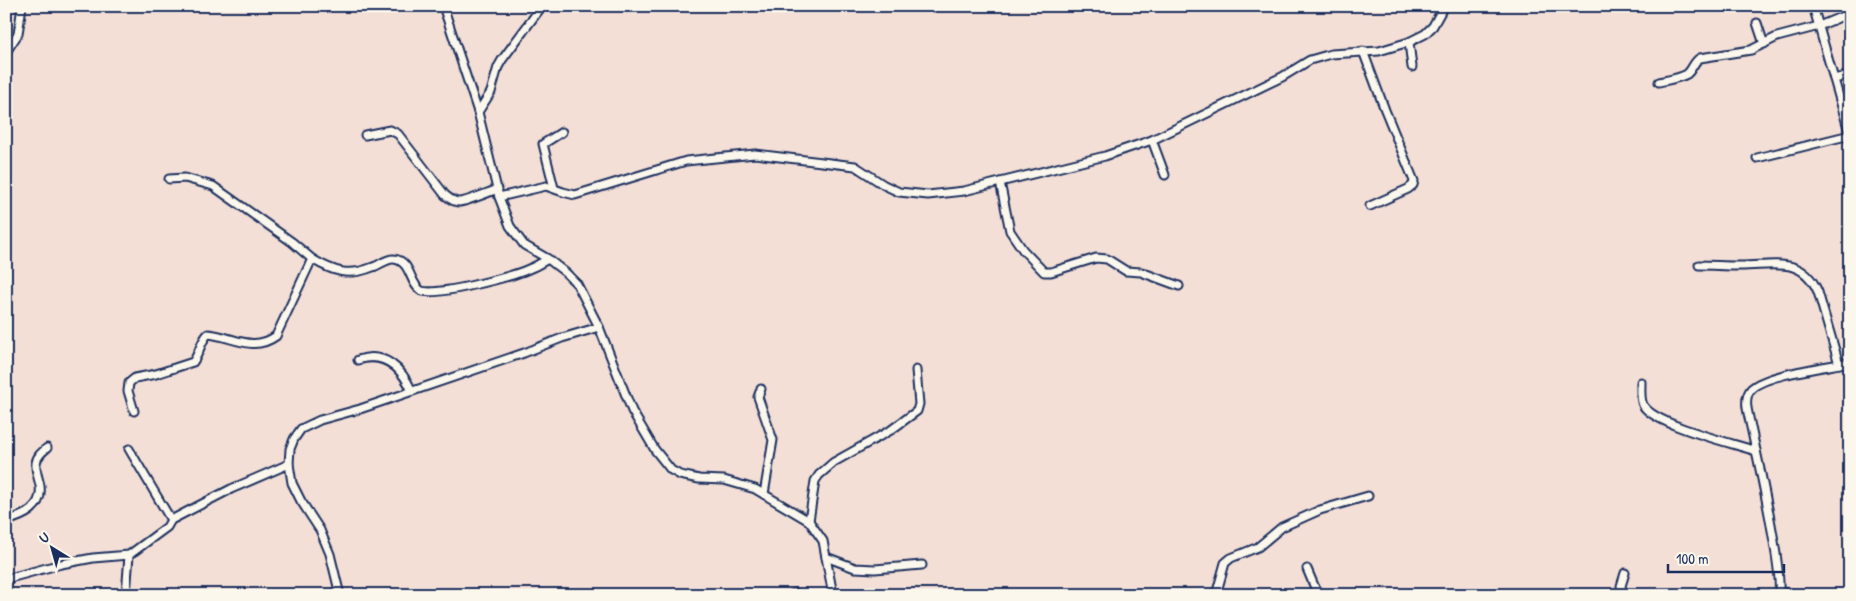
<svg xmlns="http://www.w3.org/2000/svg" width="1856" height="601" viewBox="0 0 1856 601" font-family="'Patrick Hand',sans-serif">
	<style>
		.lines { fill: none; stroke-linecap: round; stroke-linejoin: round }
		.street-casing { stroke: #1b2f5e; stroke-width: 11 }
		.street { stroke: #fbf7ec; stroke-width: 7 }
	</style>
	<rect width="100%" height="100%" fill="#f3dfd6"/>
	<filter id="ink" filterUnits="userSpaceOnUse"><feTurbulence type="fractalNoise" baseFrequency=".02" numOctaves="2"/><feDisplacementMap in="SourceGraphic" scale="10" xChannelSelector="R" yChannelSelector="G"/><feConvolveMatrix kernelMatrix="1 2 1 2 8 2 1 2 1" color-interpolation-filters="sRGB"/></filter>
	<g filter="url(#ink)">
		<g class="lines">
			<defs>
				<g id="street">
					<path d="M443 6 478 112 499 197 510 226 524 245 548 259 566 273 577 284 599 327 632 411 655 450 671 470 680 475 699 479 724 480 755 489 809 521 823 541 833 595"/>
					<path d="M1813 6 1850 135"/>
					<path d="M1757 23 1764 44"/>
					<path d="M1409 42 1412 67"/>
					<path d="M1363 51 1385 110 1414 181 1413 185 1408 189 1370 206"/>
					<path d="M6 52 18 34 22 6"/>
					<path d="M1834 79 1850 75"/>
					<path d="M1659 82C1668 80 1680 78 1687 74 1693 69 1693 62 1700 58L1751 50 1777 37 1819 26 1850 13"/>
					<path d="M478 112 491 92 498 67 502 60 542 6"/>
					<path d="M365 135 390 130 398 134 445 195C449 198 453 202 459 202 466 202 489 192 498 189"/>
					<path d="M1152 140 1165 175"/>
					<path d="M1757 158 1850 135"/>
					<path d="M169 179 185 178 213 186 292 242 312 259"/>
					<path d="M1000 182 1010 231 1023 250 1044 272H1051L1096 258 1107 259 1126 271 1141 272 1179 286"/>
					<path d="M554 188 543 144 562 132"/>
					<path d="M499 197 546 186 563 192 575 195 686 161 755 154 855 166 884 185 899 192 928 195 964 191 1105 156 1152 140 1282 77 1310 60 1331 54 1379 51 1409 42 1425 34 1433 26 1444 6"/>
					<path d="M1699 265C1712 265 1724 266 1737 266 1770 267 1802 254 1818 292L1839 364"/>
					<path d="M358 360C385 351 402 369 412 391"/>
					<path d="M1641 382C1641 389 1640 399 1643 405 1654 425 1732 443 1756 451"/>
					<path d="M761 389 758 397 773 440 764 494"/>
					<path d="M134 411 128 391 129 383 135 378 156 374 193 362C200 353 200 342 208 334 232 336 253 353 276 336L312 259C334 272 348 277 373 267 380 265 387 258 394 259 411 261 409 282 420 290 432 298 508 277 524 271 532 268 540 264 548 259"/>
					<path d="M129 449 171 520"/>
					<path d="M6 521C24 516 43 508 40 486 39 479 35 471 36 463 37 456 42 452 47 448"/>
					<path d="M809 521 815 481 819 475 834 462 891 430 917 411 919 404 916 370"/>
					<path d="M826 557 855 568 875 569 922 565"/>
					<path d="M1307 569 1318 595"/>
					<path d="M6 579 61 564 93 558 129 555 167 527 171 520 231 489 289 464"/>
					<path d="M1780 592 1801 595"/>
					<path d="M126 595 129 555"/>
					<path d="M340 595 330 554 320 530 301 501 292 483 289 464 290 449 294 439 301 429 320 420 360 409 524 353 562 338 599 327"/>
					<path d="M792 595 795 593"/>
					<path d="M1216 595 1225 563 1231 558 1258 547 1282 527 1320 510 1368 496"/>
					<path d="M1623 595 1621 586 1625 573"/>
					<path d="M1778 595C1786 578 1752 435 1747 408 1746 401 1746 395 1751 389 1766 374 1827 367 1850 362"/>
				</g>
			</defs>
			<use href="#street" class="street-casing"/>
			<use href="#street" class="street"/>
		</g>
	</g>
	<rect width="1856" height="601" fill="none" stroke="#fbf7ec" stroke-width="25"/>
	<rect x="12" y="12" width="1831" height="576" fill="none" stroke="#1b2f5e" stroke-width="2" filter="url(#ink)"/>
	<g transform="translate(52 548) rotate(323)" stroke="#fbf7ec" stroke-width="4" paint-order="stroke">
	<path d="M0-4L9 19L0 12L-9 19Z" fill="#1b2f5e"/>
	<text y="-8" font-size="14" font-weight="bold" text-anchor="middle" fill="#1b2f5e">U</text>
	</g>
	<path d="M1668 564v8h116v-8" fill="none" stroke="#1b2f5e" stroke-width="2.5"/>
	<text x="1676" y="564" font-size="15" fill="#1b2f5e" stroke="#fbf7ec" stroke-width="4" paint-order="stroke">100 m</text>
</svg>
